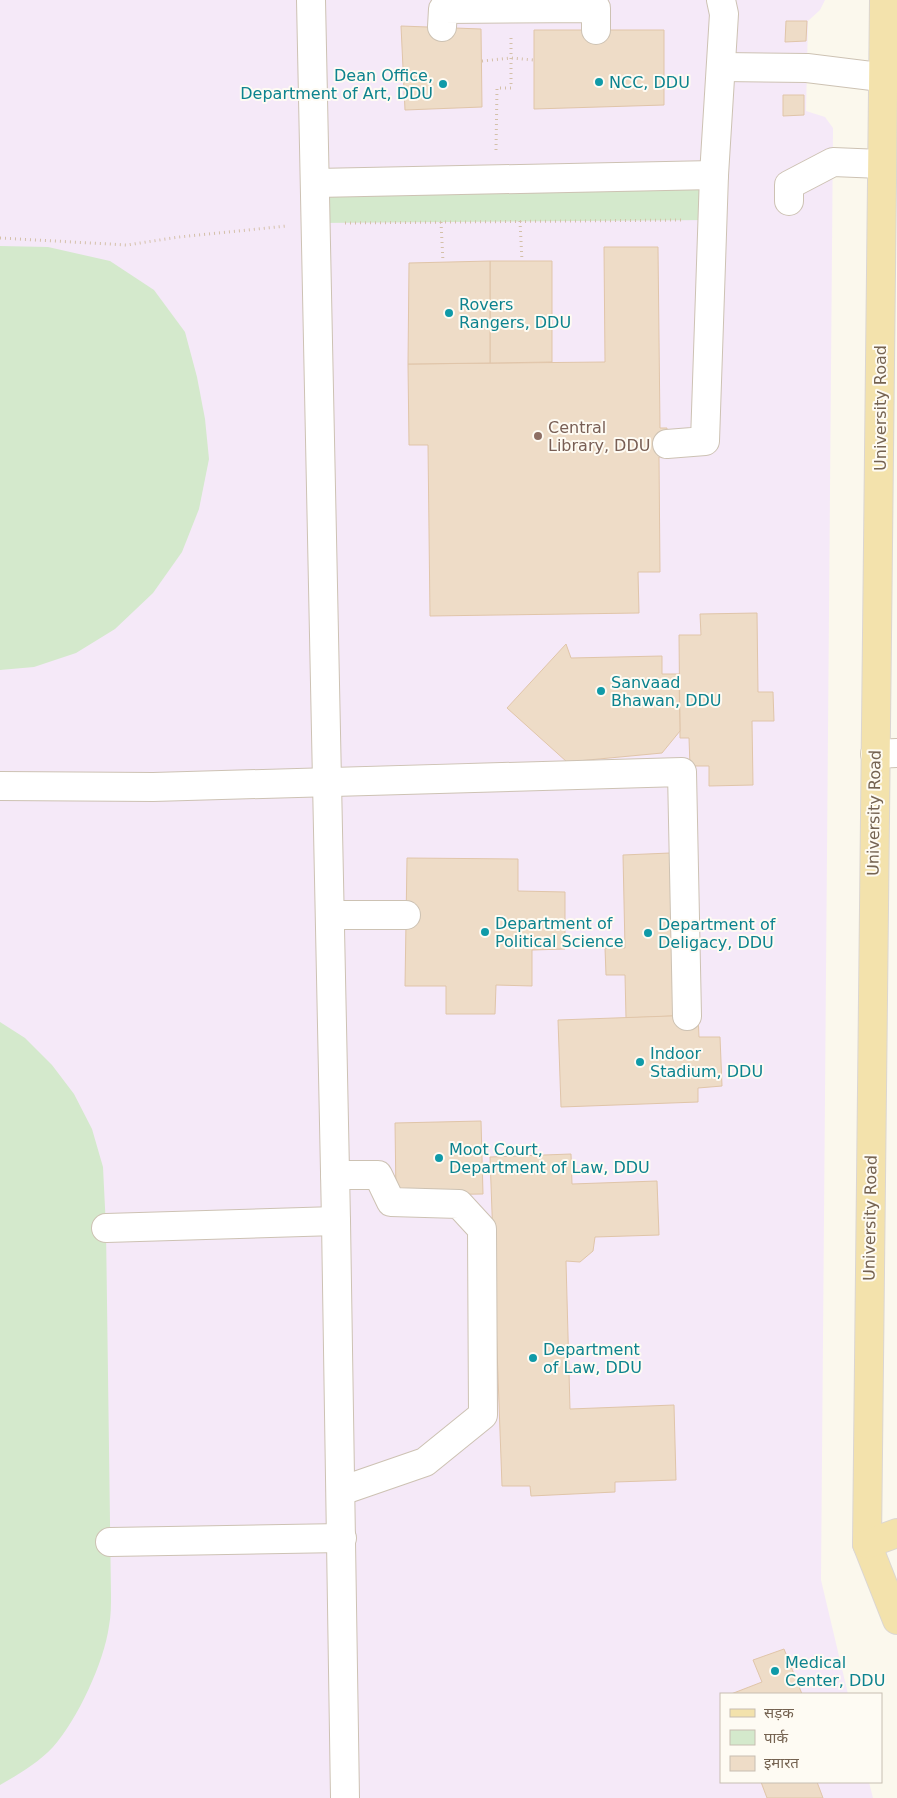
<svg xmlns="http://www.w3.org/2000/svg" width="897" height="1798" viewBox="0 0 897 1798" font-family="'DejaVu Sans','Noto Sans Devanagari',sans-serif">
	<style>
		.education { fill: #f5e9f8 }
		.green { fill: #d4e9cc }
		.building { fill: #eedcc7; stroke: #e0c5a9 }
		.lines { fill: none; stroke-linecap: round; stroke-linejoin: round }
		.minor-casing { stroke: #cdc2b3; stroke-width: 30 }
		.major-casing { stroke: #dbd6d2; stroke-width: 30 }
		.path { stroke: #d4c0a9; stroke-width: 3; stroke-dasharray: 1 4; stroke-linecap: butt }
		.minor { stroke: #fff; stroke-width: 28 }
		.major { stroke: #f3e2ac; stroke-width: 28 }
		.culture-dot { fill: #0f9aa8; stroke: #fefbf3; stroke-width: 2 }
		.education-dot { fill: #8d6e63; stroke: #fefbf3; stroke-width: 2 }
		.labels { text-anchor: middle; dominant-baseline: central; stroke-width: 4; stroke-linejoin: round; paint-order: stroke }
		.culture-label { font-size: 16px; fill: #0d838f; stroke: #fefbf3; text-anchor: start }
		.street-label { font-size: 16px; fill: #756351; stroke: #fefbf3 }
		.education-label { font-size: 16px; fill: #785e54; stroke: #fefbf3; text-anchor: start }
	</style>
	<rect width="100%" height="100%" fill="#fbf8ed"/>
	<path class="education" d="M0 0H825L820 10 808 21 806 111 825 117 833 128 821 1580 848 1694H721V1782H869L873 1798H0Z"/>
	<g class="green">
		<path d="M714 175 712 220 317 223 316 183Z"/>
		<path d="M0 246 48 247 110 261 154 290 185 332 197 377 205 419 209 459 199 509 182 552 153 593 115 629 76 653 34 667 0 670Z"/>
		<path d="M0 1022 25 1038 52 1065 74 1094 92 1129 103 1167 106 1228 111 1595C111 1605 111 1616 109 1626 104 1662 78 1719 53 1747 38 1763 19 1774 0 1785Z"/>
	</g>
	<g class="building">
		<path d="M786 21H807L806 41 785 42Z"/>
		<path d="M401 26 481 29 482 107 405 110Z"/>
		<path d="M534 30H664V105L534 109Z"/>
		<path d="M783 95H804V115L783 116Z"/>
		<path d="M604 247H658L660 428H667V457H659L660 572H638L639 613 430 616 428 445H409L408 364 605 362Z"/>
		<path d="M490 261H552V362L490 363Z"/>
		<path d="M490 261V363L408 364 409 263Z"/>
		<path d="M757 613 758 692H773L774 721H752L753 785 709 786V766H690L689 738H680L679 635H701L700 614Z"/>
		<path d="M566 644 571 658 662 656V674H679L680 731 662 753 567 762 507 708Z"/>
		<path d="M670 853 673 1016 626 1018 625 975H606L605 948H625L623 855Z"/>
		<path d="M407 858 518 859V891L565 892V949L532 950V986L496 985 495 1014H446V986H405Z"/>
		<path d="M698 1015 699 1037H720L722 1086 698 1088V1102L561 1107 558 1020Z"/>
		<path d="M481 1121 483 1194 396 1195 395 1123Z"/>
		<path d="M571 1154 572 1184 657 1181 659 1235 595 1237 593 1251 580 1262 566 1261 570 1409 674 1405 676 1480 615 1482V1492L531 1496 530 1486H502L490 1157Z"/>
		<path d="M784 1649 802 1694H731L762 1682 753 1660Z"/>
		<path d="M761 1782H817L823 1798H767Z"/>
	</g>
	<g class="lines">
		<defs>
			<g id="minor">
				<path d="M311 0 336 1221 345 1798"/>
				<path d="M442 27 443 9 596 8V30"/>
				<path d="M722 67 807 68 897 79"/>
				<path d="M316 183 714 175"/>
				<path d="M789 201V185L833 162 881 164"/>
				<path d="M667 444 705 441 714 175 724 14 721 0"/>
				<path d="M875 754 897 753"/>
				<path d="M0 786 153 787 682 772 687 1016"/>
				<path d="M330 915H406"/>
				<path d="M335 1175H378L391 1202 459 1204 482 1229 483 1415 425 1462 341 1491"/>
				<path d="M106 1228 336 1221"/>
				<path d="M110 1542 342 1538"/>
			</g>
			<g id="major">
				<path d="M884 0 867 1544 897 1620"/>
				<path d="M867 1544 897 1533"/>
			</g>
		</defs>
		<use href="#minor" class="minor-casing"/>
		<use href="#major" class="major-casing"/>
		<g class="path">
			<path d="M482 61 511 58 534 60"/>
			<path d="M496 150 497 88H511V37"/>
			<path d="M520 221 522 261"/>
			<path d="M441 222 443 262"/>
			<path d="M345 223 684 220"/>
			<path d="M0 238 127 245 179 237 287 226"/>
		</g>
		<use href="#minor" class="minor"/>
		<use href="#major" class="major"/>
	</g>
	<g class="culture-dot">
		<circle cx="599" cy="82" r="5"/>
		<circle cx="443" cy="84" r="5"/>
		<circle cx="449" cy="313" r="5"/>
		<circle cx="601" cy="691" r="5"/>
		<circle cx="485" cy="932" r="5"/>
		<circle cx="648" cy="933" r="5"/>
		<circle cx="640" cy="1062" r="5"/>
		<circle cx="439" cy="1158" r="5"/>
		<circle cx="533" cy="1358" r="5"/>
		<circle cx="775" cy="1671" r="5"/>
	</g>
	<circle class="education-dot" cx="538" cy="436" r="5"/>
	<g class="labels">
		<g class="culture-label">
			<text x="433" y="75" text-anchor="end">Dean Office,<tspan x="433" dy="18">Department of Art, DDU</tspan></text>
			<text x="609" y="82">NCC, DDU</text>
			<text x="459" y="304">Rovers<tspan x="459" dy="18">Rangers, DDU</tspan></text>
			<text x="611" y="682">Sanvaad<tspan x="611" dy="18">Bhawan, DDU</tspan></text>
			<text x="495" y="923">Department of<tspan x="495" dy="18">Political Science</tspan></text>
			<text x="658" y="924">Department of<tspan x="658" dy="18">Deligacy, DDU</tspan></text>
			<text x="650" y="1053">Indoor<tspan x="650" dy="18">Stadium, DDU</tspan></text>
			<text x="449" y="1149">Moot Court,<tspan x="449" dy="18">Department of Law, DDU</tspan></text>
			<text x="543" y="1349">Department<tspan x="543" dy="18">of Law, DDU</tspan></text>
			<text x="785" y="1662">Medical<tspan x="785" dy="18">Center, DDU</tspan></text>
		</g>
		<g class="street-label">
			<text transform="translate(880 408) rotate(-90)">University Road</text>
			<text transform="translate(874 813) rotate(-89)">University Road</text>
			<text transform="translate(870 1218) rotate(-89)">University Road</text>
		</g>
		<g class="education-label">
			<text x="548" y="427">Central<tspan x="548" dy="18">Library, DDU</tspan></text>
		</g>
	</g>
	<rect x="720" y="1693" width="162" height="90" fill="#fefbf3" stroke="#c7beb2"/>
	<rect x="730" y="1709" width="25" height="8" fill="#f3e2ac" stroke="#c7beb2"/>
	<text x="764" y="1718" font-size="15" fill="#756351">सड़क</text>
	<rect x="730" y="1730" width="25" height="15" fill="#d4e9cc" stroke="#c7beb2"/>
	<text x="764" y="1743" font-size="15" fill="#756351">पार्क</text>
	<rect x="730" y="1756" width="25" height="15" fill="#eedcc7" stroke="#c7beb2"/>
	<text x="764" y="1768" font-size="15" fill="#756351">इमारत</text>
</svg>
